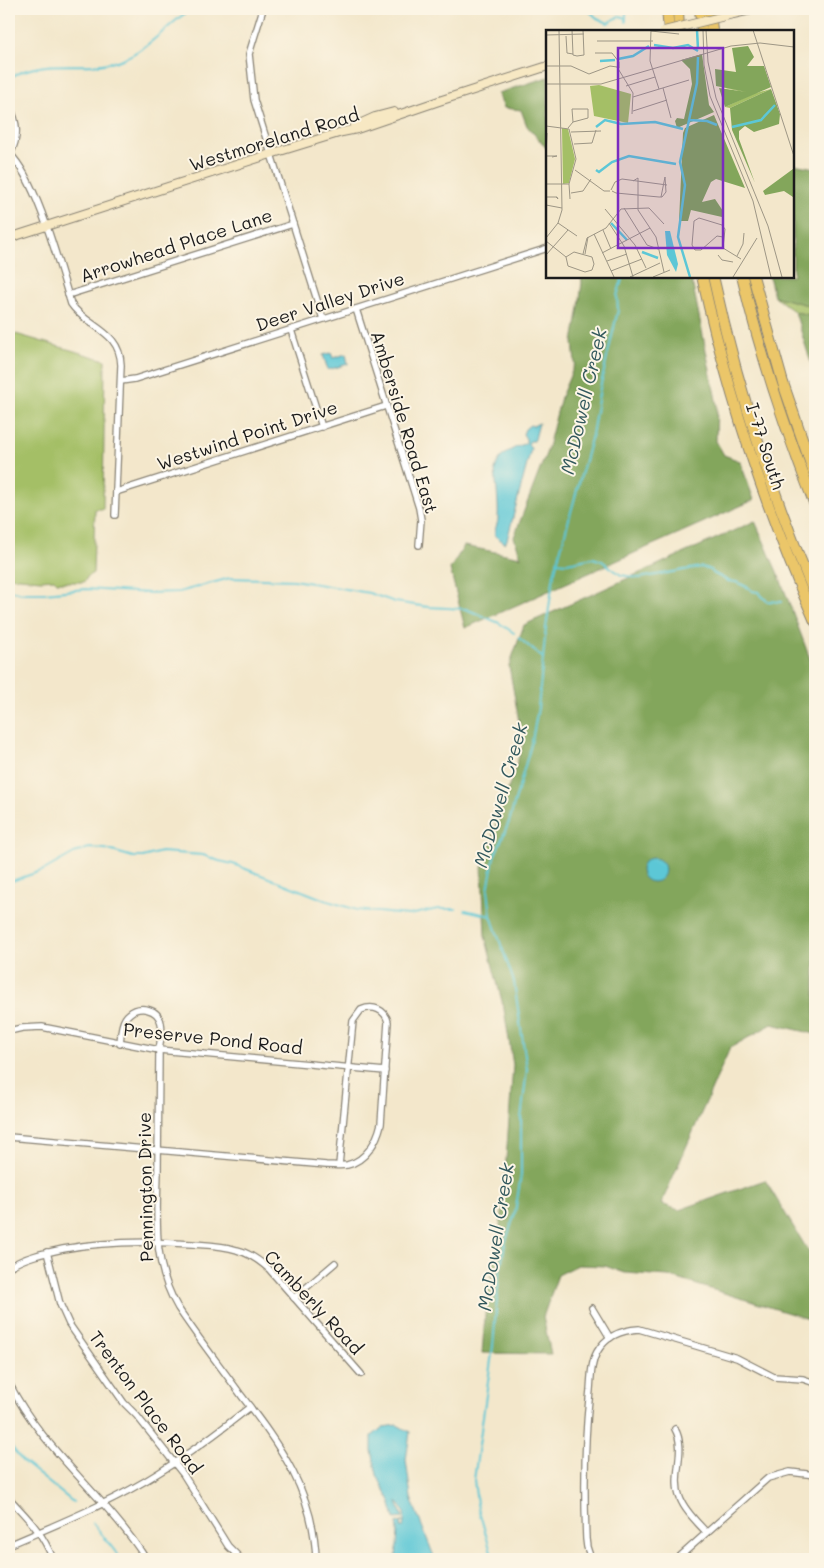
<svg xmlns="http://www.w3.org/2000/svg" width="824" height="1568" viewBox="0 0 824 1568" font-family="Mali,sans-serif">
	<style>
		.green { fill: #a4bf66; stroke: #606e41 }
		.forest { fill: #83a65b; stroke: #50613c }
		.water { fill: #5cc7d6; stroke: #3c7279 }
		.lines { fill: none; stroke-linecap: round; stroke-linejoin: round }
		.stream { stroke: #5cc7d6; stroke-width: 2 }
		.street-casing { stroke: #888274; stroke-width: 8 }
		.secondary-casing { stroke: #888274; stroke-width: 10 }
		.highway-casing { stroke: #888274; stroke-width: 12 }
		.street { stroke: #fff; stroke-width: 5.5 }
		.secondary { stroke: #f7e8c3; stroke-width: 8 }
		.highway { stroke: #ebc669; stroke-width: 10 }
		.secondary-bridge-casing { stroke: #888274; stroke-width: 10; stroke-linecap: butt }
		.secondary-bridge { stroke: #f7e8c3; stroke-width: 8 }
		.labels { text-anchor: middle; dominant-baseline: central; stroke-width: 4; stroke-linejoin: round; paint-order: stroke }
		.street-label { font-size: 18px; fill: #1c1c1c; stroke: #fcf5e5 }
		.water-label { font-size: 19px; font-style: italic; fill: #32585d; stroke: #fcf5e5 }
		.inset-river { fill: none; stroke: #5cc7d6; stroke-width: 2.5 }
		.inset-road { fill: none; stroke: #9d9685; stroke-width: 1 }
		.view { fill: #7b2cbf; fill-opacity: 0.15; stroke: #7b2cbf; stroke-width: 2.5 }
		.inset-edge { fill: none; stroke: #1c1c1c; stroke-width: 2.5 }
	</style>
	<rect width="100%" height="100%" fill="#fcf5e5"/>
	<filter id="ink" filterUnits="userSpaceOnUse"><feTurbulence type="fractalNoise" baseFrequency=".02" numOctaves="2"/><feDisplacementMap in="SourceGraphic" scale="10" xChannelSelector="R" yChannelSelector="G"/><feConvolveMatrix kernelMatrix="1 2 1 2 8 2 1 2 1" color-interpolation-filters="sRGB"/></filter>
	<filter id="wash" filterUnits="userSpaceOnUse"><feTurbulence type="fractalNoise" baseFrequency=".0096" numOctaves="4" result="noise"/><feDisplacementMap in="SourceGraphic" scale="20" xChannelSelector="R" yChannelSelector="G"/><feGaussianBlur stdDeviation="1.12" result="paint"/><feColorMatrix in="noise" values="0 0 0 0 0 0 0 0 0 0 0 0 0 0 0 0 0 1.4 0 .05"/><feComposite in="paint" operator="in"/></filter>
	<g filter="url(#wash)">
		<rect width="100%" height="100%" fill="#f3e7cb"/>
		<g class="green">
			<path d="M774 296 815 307V316L795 312Z"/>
			<path d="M9 332 105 360 103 509H95L93 573 88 576 84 582H57L54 579 41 580 9 577Z"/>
		</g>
		<g class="forest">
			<path d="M548 77V150L527 126 521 110 504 108 498 93Z"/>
			<path d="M793 164 815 168V307L774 296 769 276H793Z"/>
			<path d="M581 276H691L717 405 716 441 724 455 740 461 754 500 465 628 450 569 464 546 521 557 514 537 547 451 561 397 575 364 573 342 579 307 582 282Z"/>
			<path d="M795 312 815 316V376Z"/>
			<path d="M755 521 781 581 815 672V1034L772 1024 730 1048 661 1204 679 1210 765 1180 815 1262V1321L668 1276 625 1273 605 1266 578 1265 558 1275 543 1317 551 1354 482 1353 486 1304 502 1214 513 1065 504 1009 485 936 482 868 523 744 509 666 524 625Z"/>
		</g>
		<g class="water">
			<path d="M331 353 333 358 346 354 348 364 328 370 323 355Z"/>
			<path d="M539 423 535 439 534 441H530L528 444 531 449 507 540 505 543 495 536C494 528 498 525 498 518 499 502 496 486 495 470 498 454 512 449 526 443V439L523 434 525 429 530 425 533 426Z"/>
			<circle cx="653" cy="870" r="12"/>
			<path d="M397 1425 410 1432 406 1460 411 1498 435 1559H396L398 1531 397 1523 399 1522 400 1524 402 1521 401 1528H403C405 1517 406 1510 397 1502L403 1518 395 1519 390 1501 377 1475 372 1451V1436L383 1427Z"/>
		</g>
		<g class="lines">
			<g class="stream">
				<path d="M587 9 597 18 608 23 620 16 626 18"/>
				<path d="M626 9V22"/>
				<path d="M9 78C47 55 82 73 120 60 148 50 167 25 191 9"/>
				<path d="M557 562 567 563 593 558 602 561 621 575 639 578 701 567 711 570 713 573 728 581 736 582 749 588 752 591 758 592 767 601 782 602"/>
				<path d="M9 590 22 593H44L86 589 150 593 179 592 230 578 294 580 369 593 395 602 428 607 466 609 499 623 514 633"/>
				<path d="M519 638 543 658"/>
				<path d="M9 882 44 870 74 853 89 848 105 849 133 857H143L161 852 203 855 219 861 233 864 328 901 357 910 409 915 438 909H456"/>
				<path d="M465 910 491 916"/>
				<path d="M9 1443 22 1461 73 1502"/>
				<path d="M93 1523 121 1559"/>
				<path d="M493 1559 477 1504 474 1480 493 1346 499 1275 505 1244 515 1213 521 1175V1119L527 1069 514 982 491 916 488 890 494 857 509 822 532 741 538 708 546 628 554 574 592 435 600 388 618 310 617 296 623 276"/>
			</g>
		</g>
	</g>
	<g filter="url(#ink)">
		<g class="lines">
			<defs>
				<g id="street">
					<path d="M263 9 249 54 254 100 323 319"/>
					<path d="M9 106C18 122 19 138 10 154"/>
					<path d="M9 153C37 180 59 265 71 304 87 328 120 330 121 365L115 515"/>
					<path d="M68 295 293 224"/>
					<path d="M356 309 419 508 421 520 419 545"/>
					<path d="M291 330 322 427"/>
					<path d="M121 381 135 379 548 248"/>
					<path d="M116 492 386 406"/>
					<path d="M9 1031 22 1028 42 1027 159 1050 385 1071"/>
					<path d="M120 1044C121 1034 121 1020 129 1014 139 1005 158 1008 161 1023 163 1031 160 1042 159 1050 159 1090 158 1130 158 1170 157 1219 152 1264 178 1308 198 1338 220 1366 241 1395 280 1446 314 1492 316 1559"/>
					<path d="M9 1137 326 1165C333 1165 341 1166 347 1165 366 1161 377 1141 381 1124L388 1022C385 1009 373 1005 361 1010L353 1021 339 1165"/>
					<path d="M47 1252 60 1304 69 1324 124 1403 137 1416 183 1474 228 1546 241 1559"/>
					<path d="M9 1267C25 1257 44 1253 63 1249 106 1241 148 1241 192 1244 207 1245 222 1245 237 1250 249 1253 259 1260 269 1269L361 1374"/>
					<path d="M294 1298 335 1263"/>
					<path d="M592 1308 610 1338"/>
					<path d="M9 1383C43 1451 106 1496 146 1559"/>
					<path d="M675 1429C687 1450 671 1476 680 1498 685 1511 697 1522 706 1532"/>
					<path d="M9 1498C29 1520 41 1530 53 1559"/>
					<path d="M9 1545C60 1523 113 1502 160 1472 192 1452 221 1430 250 1407"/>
					<path d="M591 1559 587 1547 586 1539C584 1489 584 1440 590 1390 591 1377 591 1363 597 1352 606 1336 621 1330 639 1329L737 1358 774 1377 803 1379 815 1383"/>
					<path d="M677 1559 768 1478 790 1472 815 1475"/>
				</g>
				<g id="secondary">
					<path d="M733 14 755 9"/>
					<path d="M355 126 375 117 394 112"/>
					<path d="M9 238 280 151 342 132 357 129 439 101 548 66"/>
				</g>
				<g id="highway">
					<path d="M667 9 669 31"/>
					<path d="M678 9 679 31"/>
					<path d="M700 9 702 31"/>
					<path d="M710 9 712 31"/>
					<path d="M702 276C728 395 766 510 815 621"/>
					<path d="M713 276C737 386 771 492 815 595"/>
					<path d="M742 276C760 354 786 431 815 505"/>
					<path d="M753 276 783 383 815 476"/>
				</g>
			</defs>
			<use href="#street" class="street-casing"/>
			<use href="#secondary" class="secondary-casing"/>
			<use href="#highway" class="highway-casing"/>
			<use href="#street" class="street"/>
			<use href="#secondary" class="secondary"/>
			<use href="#highway" class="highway"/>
			<defs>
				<path id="secondary-bridge" d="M664 31 733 14"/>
			</defs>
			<use href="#secondary-bridge" class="secondary-bridge-casing"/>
			<use href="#secondary-bridge" class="secondary-bridge"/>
		</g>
	</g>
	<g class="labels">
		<g class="street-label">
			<text transform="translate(274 139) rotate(-17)">Westmoreland Road</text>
			<text transform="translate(176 245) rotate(-18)">Arrowhead Place Lane</text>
			<text transform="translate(330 301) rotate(-18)">Deer Valley Drive</text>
			<text transform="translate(405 422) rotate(73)">Amberside Road East</text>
			<text transform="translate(247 435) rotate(-18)">Westwind Point Drive</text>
			<text transform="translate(766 446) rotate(72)">I-77 South</text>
			<text transform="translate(213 1038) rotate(6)">Preserve Pond Road</text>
			<text transform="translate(145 1187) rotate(-91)">Pennington Drive</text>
			<text transform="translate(314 1302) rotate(47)">Camberly Road</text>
			<text transform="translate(146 1402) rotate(53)">Trenton Place Road</text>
		</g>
		<g class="water-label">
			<text transform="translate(583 401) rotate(-77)">McDowell Creek</text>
			<text transform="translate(500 795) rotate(-74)">McDowell Creek</text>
			<text transform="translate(495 1237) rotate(-81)">McDowell Creek</text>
		</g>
	</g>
	<g transform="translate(546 30)">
		<rect width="248" height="248" fill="#f3e7cb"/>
		<path d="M53 55 85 64 82 93 48 86 44 56ZM170 56 210 63 225 59 184 78 179 77 207 64ZM16 98 22 99 29 129 23 153 17 154Z" fill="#a4bf66"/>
		<path d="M202 16 208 27 201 36H218L225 57 179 77 173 58 201 62 170 56 169 39 190 42 186 18ZM156 24 163 75 168 82 131 98 129 91 131 88 138 89 146 54 144 39 135 30ZM225 59 234 84 233 94 208 102 199 96 193 101V109L209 153 186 100 184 78ZM168 85 199 158 170 149 165 152 156 172 169 169 177 181 176 187 145 180 142 191H133L137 103 139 98ZM247 139V167L238 161 219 165 217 161Z" fill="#83a65b"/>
		<path d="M119 201H124L132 234 130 242 121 225Z" fill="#5cc7d6"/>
		<path class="inset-river" d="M151 0 152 19M108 15 127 18 142 15 152 21M72 29 87 26 103 16M54 31 69 30M143 90 161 91 171 95M50 97 59 90 75 94 109 92 137 99M186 97 215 90 229 75M50 140 53 142 66 132 83 126 130 134M65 193 81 210M96 222 112 228M144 247 132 207 139 155 134 132 151 53 152 27"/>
		<path class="inset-road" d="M26 0 27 25 31 26 38 25 37 0M105 0 104 31 113 59M157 0 158 35 164 66 207 171 225 247M160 0 162 32 170 68 222 196 236 247M207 0 248 126M105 1 133 4M0 5 38 4M20 6 21 23 27 24M51 11H107M49 23H66L73 32V38M0 36H25L43 44 64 36 71 37 87 63 86 84M0 54H55L185 16 214 13 248 17M80 56 109 47M117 58 125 88M87 67 143 50M87 81 121 70M0 96 23 99 30 129 23 154H0M22 98 27 92 42 88V79H26L27 92M25 102 55 101M28 114 46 113 50 100M0 126 1 103M0 126H11L6 127M29 140 58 161H64M87 151 92 148V180L110 207 118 242M23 154 24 169M65 160 69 152 76 149 121 155M66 161 70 163 113 167H116L120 162 119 147 115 167M25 163 37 161 45 149M0 175 16 178M0 178V167H11L12 169 10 167M78 178 101 215 112 219M59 179 89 215 100 238M12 193 31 206M63 193 78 216 87 247M57 200 65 219M48 204 68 247M177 207 171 206 155 220H149L146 215 148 191 153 188 176 195 179 199 177 218 195 229M0 208 12 193 16 180 13 0M0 211 20 227M28 222 46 227 48 234 46 240 39 242 22 236 20 227ZM56 223 104 198M37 224 41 208 60 198 75 179 103 178 118 194M39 224 42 207M0 225 22 200M172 225 176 230 187 232M191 226 197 214 198 203M61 231 81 224M65 241 96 229M84 247 114 233M107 247 124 240M187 247 211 208"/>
		<path class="view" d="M72 18H177V218H72Z"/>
		<rect width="248" height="248" class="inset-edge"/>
	</g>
	<rect width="824" height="1568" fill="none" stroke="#fcf5e5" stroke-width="30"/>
</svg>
